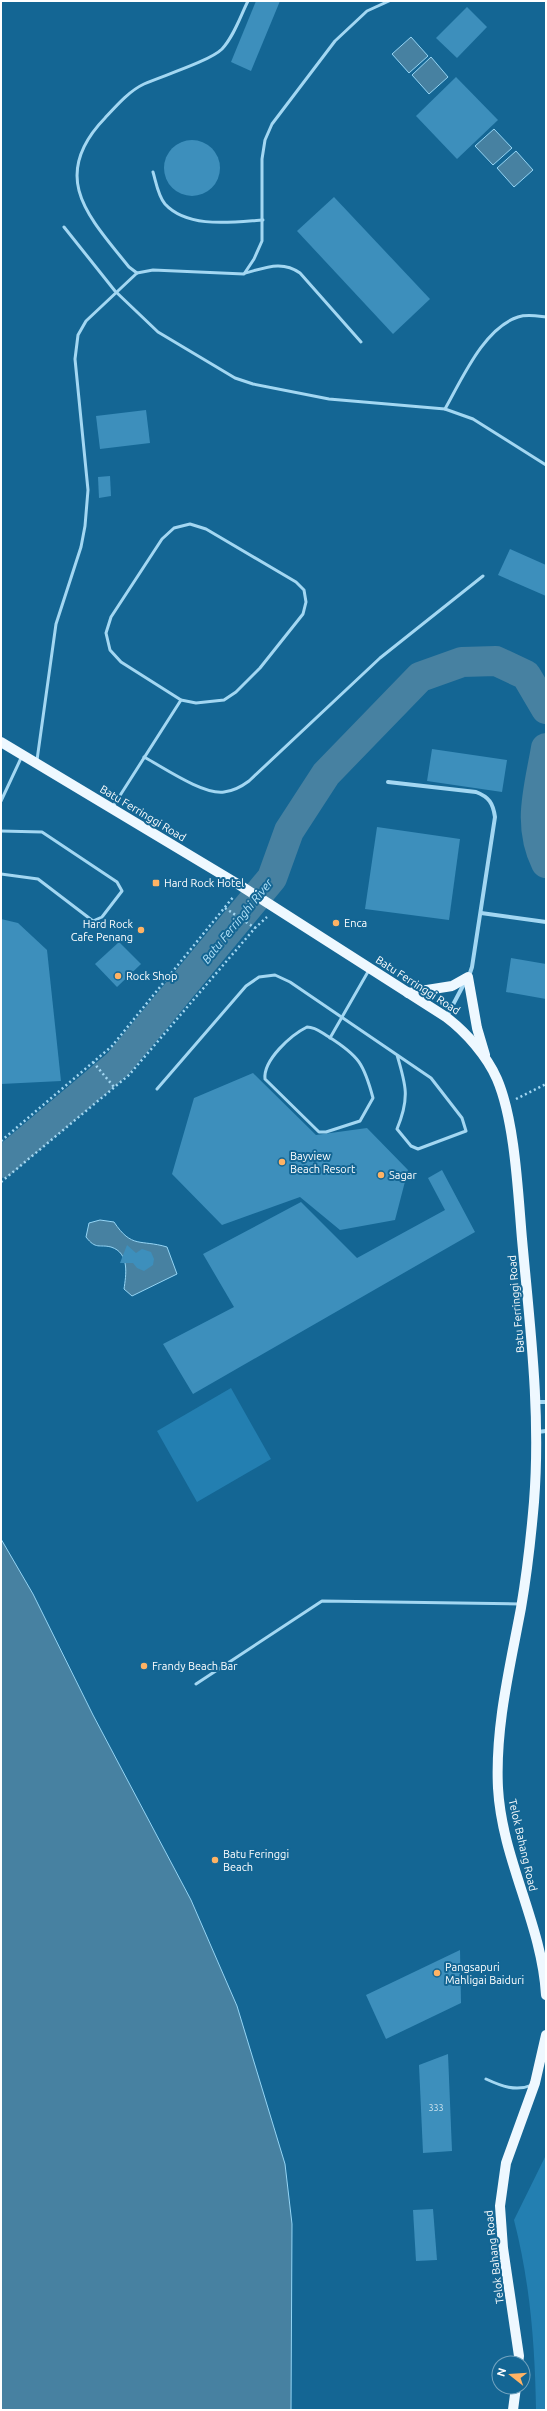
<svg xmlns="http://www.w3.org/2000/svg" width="547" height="2411" viewBox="0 0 547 2411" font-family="Ubuntu,sans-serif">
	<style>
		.green { fill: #237fb1 }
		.water { fill: #4781a1; stroke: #95d5f5 }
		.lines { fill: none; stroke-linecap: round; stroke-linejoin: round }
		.river { stroke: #4781a1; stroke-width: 30 }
		.building { fill: #3d8fbc }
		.path { stroke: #a3d7f2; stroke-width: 2.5; stroke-dasharray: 2 3; stroke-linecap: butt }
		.service { stroke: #a3d7f2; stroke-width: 3 }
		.minor { stroke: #a3d7f2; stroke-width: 4 }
		.primary { stroke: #eef8ff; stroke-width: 10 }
		.poi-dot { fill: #ffb364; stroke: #146694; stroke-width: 1.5 }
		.labels { text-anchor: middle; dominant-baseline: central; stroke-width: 4; stroke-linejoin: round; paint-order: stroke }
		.number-label { font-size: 9px; fill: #cee3ee }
		.street-label { font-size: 11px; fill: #fff; stroke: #146694 }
		.poi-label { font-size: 11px; fill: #fff; stroke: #146694; text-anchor: start }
		.water-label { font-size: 12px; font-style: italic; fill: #b3e2f9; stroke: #146694 }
	</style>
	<rect width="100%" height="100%" fill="#146694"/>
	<g class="green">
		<path d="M231 1388 271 1459 197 1502 157 1431Z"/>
		<path d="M546 2155V2410H536C535 2345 530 2282 514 2220Z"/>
	</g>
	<g class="water">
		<path d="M411 37 428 56 409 73 392 54Z"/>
		<path d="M431 57 448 77 429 94 412 75Z"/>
		<path d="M494 129 512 148 493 165 475 146Z"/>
		<path d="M516 151 533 170 514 187 497 168Z"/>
		<path d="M100 1220 114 1222C132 1249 140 1239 167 1247L177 1274 132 1296 124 1289C126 1275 130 1253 111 1247 99 1244 96 1250 86 1237L89 1223Z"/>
		<path d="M1 1539 33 1594 93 1715 191 1900 237 2006 285 2164 292 2224 291 2410H1Z"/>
	</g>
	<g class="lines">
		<g class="river">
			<path d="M546 748C539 789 527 824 546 863"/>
			<path d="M1 1163 118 1064 272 878 289 831 326 774 420 677 462 662 496 661 526 675 546 709"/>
		</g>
	</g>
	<g class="building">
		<path d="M256 1H280L251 71 231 62Z"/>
		<path d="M467 7 487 27 457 58 436 38Z"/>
		<path d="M456 77 498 120 457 159 416 116Z"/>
		<circle cx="192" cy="168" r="28"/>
		<path d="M334 197 430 299 393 334 297 231Z"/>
		<path d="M146 410 150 443 100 449 96 416Z"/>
		<path d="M110 476 111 496 99 498 98 477Z"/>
		<path d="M510 549 546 565V596L498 575Z"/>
		<path d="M432 749 507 760 502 792 427 781Z"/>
		<path d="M377 827 460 839 449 920 365 909Z"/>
		<path d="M1 919 18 923 47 950 61 1081 1 1084Z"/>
		<path d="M119 942 141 964 117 987 95 964Z"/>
		<path d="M511 958 546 964V999L506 992Z"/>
		<path d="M253 1073 316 1135 367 1128 408 1170 395 1220 340 1230 300 1197 222 1225 172 1174 194 1098Z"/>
		<path d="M442 1170 475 1232 193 1394 163 1344 234 1307 203 1254 301 1202 357 1258 445 1210 428 1178Z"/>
		<path d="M127 1245 136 1253 142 1249 151 1252 154 1259 153 1265 144 1271 137 1268 133 1263H120Z"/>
		<path d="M460 1950 461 2003 386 2039 366 1995Z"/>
		<path d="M448 2054 452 2151 423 2153 419 2065Z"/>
		<path d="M433 2209 437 2260 416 2261 413 2210Z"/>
	</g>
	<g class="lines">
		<g class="path">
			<path d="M225 908 255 928"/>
			<path d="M93 1062 114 1087"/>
			<path d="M516 1099 546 1084"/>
			<path d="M1 1141 112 1046 234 896"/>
			<path d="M1 1182 129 1075 255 928 267 917"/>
		</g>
		<g class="service">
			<path d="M153 172C156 182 158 196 165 204 188 229 233 222 263 220"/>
			<path d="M64 227 115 291 158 332 235 378 253 384 329 399 445 409 473 419 546 465"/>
			<path d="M137 273 129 267C89 217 48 177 105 118 116 106 129 91 144 84 162 76 210 61 222 49 234 36 240 17 248 1"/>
			<path d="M245 273C265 268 282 260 300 273L361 342"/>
			<path d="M445 409C462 379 484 328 518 317 527 314 537 316 546 317"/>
			<path d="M190 524 206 529 296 582 304 590 306 602 303 614 260 668 236 692 224 700 196 703 181 700 121 662 110 650 106 633 111 617 162 539 174 528Z"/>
			<path d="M144 757C163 767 203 795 224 792 233 791 241 787 249 781L380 658 483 576"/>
			<path d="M37 760 56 624 81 547 85 526 88 490 75 359 78 335 86 321 137 273 153 270 244 274 254 259 262 241V159L265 140 272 124 335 41 367 11 389 1"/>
			<path d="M1 801 22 756"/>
			<path d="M112 808 181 700"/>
			<path d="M1 831 42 832 117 882 122 891 102 917 93 921 38 879 1 874"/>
			<path d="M307 1027C316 1027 322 1033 329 1037 359 1056 364 1064 373 1098L360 1121 326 1132H319L265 1079C263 1060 291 1035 307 1027Z"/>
			<path d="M330 1038 369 970"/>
			<path d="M157 1089 246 986 259 977 275 975 290 982 431 1078 462 1118 466 1131 418 1149 411 1146 397 1129C410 1098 406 1085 397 1055"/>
			<path d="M196 1684 322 1601 520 1604"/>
			<path d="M486 2079C501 2086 516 2092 532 2085"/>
		</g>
		<g class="minor">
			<path d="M388 782 476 792C489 797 493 803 495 817L472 967 469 976"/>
			<path d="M481 913 546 922"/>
			<path d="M447 1016 465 982"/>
			<path d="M537 1402H546"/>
			<path d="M537 1432 546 1431"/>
		</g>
		<g class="primary">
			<path d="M1 742 241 886 446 1017C466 1032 487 1056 497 1079 515 1121 518 1193 522 1239 530 1327 541 1413 534 1502 531 1537 527 1573 521 1608 510 1667 495 1727 498 1788 502 1860 542 1924 546 1995"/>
			<path d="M408 993 452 986 468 977 477 1028 485 1055"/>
			<path d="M518 2363 519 2356 503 2248 500 2206 506 2163 535 2083 546 2035"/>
			<path d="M513 2410 516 2387"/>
		</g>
	</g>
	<g class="poi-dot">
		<rect x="152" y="879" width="8" height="8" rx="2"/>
		<circle cx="336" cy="923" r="4"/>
		<circle cx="141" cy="930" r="4"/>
		<circle cx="118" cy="976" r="4"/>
		<circle cx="282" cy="1162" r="4"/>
		<circle cx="381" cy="1175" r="4"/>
		<circle cx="144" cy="1666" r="4"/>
		<circle cx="215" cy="1860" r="4"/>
		<circle cx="437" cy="1973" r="4"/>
	</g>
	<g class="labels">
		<g class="number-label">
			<text x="436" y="2108">333</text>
		</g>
		<g class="street-label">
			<text transform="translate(143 813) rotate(31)">Batu Ferringgi Road</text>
			<text transform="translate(418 985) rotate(33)">Batu Ferringgi Road</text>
			<text transform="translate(516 1304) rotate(-95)">Batu Ferringgi Road</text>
			<text transform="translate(523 1845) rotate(77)">Telok Bahang Road</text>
			<text transform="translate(494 2257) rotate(-97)">Telok Bahang Road</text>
		</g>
		<g class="poi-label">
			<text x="164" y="883">Hard Rock Hotel</text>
			<text x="344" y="923">Enca</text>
			<text x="133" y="924" text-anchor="end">Hard Rock<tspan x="133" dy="13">Cafe Penang</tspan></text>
			<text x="126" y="976">Rock Shop</text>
			<text x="290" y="1156">Bayview<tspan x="290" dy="13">Beach Resort</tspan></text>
			<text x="389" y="1175">Sagar</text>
			<text x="152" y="1666">Frandy Beach Bar</text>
			<text x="223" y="1854">Batu Feringgi<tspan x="223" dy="13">Beach</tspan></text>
			<text x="445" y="1967">Pangsapuri<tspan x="445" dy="13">Mahligai Baiduri</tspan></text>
		</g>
		<g class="water-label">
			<text transform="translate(237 921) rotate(-51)">Batu Ferringhi River</text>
		</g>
	</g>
	<rect width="547" height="2411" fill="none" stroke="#ffffff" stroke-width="4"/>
	<g transform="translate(511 2375) rotate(287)"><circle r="19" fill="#146694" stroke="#72a3bf"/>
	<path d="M0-3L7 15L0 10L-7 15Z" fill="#ffb364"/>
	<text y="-6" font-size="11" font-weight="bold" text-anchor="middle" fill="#ffffff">N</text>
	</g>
</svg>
